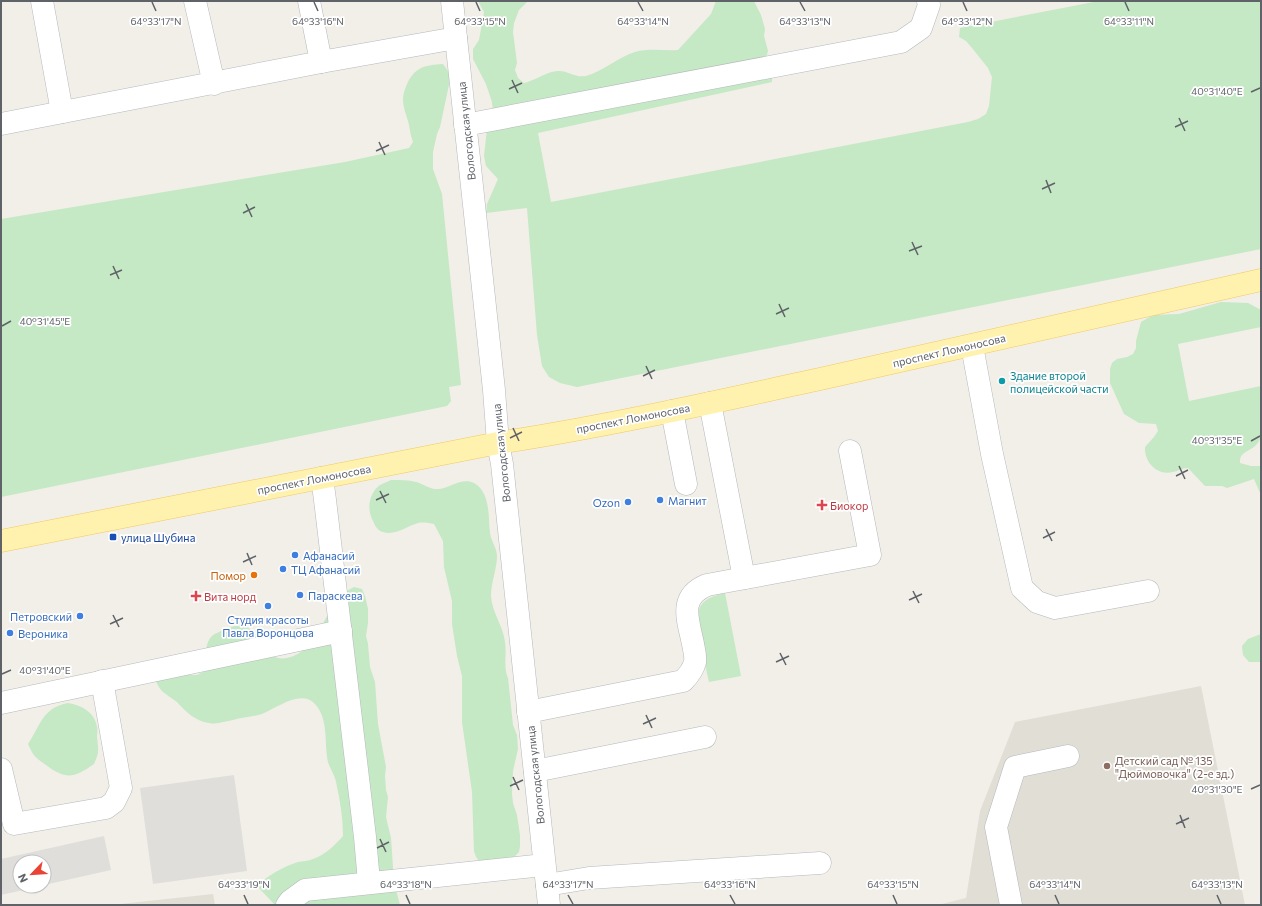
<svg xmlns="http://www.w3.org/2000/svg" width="1262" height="906" viewBox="0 0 1262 906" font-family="Commissioner,sans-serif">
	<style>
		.industrial { fill: #e0deda }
		.education { fill: #e1ded6 }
		.green { fill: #c5e8c5 }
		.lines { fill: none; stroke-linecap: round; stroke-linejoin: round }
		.minor-casing { stroke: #b5b8bc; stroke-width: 23 }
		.major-casing { stroke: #f2c960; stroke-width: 23 }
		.minor { stroke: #fff; stroke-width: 22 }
		.major { stroke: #fff2af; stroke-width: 22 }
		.ticks { fill: none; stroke: #5f6368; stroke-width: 1.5 }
		.culture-dot { fill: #0f9aa8; stroke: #fff; stroke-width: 1.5 }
		.shop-dot { fill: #3f7fe0; stroke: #fff; stroke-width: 1.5 }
		.health-dot { fill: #e0444e; stroke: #fff; stroke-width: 1.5 }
		.transit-dot { fill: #1a4fb4; stroke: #fff; stroke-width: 1.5 }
		.food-dot { fill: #e8710a; stroke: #fff; stroke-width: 1.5 }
		.education-dot { fill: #8d6e63; stroke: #fff; stroke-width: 1.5 }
		.labels { text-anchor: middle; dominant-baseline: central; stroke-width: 3.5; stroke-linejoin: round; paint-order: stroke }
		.street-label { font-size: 11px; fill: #5f6368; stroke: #fff }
		.culture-label { font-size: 11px; fill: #0d838f; stroke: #fff; text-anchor: start }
		.shop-label { font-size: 11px; fill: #366cbe; stroke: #fff; text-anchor: start }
		.health-label { font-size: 11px; fill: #be3a42; stroke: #fff; text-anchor: start }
		.transit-label { font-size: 11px; fill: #164399; stroke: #fff; text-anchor: start }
		.food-label { font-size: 11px; fill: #c56008; stroke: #fff; text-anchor: end }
		.education-label { font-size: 11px; fill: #785e54; stroke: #fff; text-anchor: start }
		.ticks-label { font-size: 10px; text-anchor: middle; fill: #5f6368; stroke: #fff; stroke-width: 3.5; stroke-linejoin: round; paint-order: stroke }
	</style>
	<rect width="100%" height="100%" fill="#f1efe8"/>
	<g class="industrial">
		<path d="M234 775 247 871 153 884 140 788Z"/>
		<path d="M104 836 111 870 44 885V862H20V886H41L1 895V859Z"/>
	</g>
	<g class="education">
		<path d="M1201 686 1245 905H938L966 898 980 811 1015 722Z"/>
		<path d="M213 894 215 905H111Z"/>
	</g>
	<g class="green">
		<path d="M478 1H528L519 10 514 23 513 32 517 63 515 70 518 78 524 83C534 81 550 70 559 71 568 71 576 78 586 76 604 71 618 57 635 52 649 48 663 51 678 50L711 14 716 1H754L761 15 765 29 764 36 768 51 766 58 772 73V82L538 133 551 202 968 122 978 119 986 114 989 106 992 77 988 68 972 48 966 41 959 37 960 28 1099 1H1261V249L577 387 560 383 549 377 542 366 537 335 527 208 486 213 487 204 498 179 486 166 484 156 487 129 493 112 492 102 486 84 473 59V49L479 40 484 12Z"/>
		<path d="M443 64 450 74V80L440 127 437 134 433 152V169L442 194 461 385 449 387 451 401 447 406 1 497V219L345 162 409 148 413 142C410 135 410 128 408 121 406 114 403 107 403 99 403 94 405 89 407 84 415 67 425 65 443 64Z"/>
		<path d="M1221 302 1248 303 1261 310V327L1178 344 1189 401 1261 386C1261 396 1262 432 1260 439 1254 453 1239 449 1240 463L1251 466H1261V495L1254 479 1227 488 1222 486H1205L1188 468C1182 468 1179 471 1173 472 1157 476 1144 462 1145 447L1154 437 1158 431 1156 424 1139 423 1124 414 1110 383V369L1112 363 1117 359 1127 357 1133 354 1136 348V341L1141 322 1153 315 1179 314Z"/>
		<path d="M391 480C400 480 408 480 416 482 424 484 430 490 439 489 450 488 462 477 474 483 491 493 488 517 490 533 491 541 497 548 497 556 497 569 491 582 491 596 492 613 503 625 505 642 507 654 503 667 508 678L513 725 517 735 518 749 513 771 512 794 513 803 517 815 520 835V846L519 852 512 859 480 862 476 857 474 851 472 792 462 722V676L457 656 452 624V601L444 567 443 541 434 524C429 523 423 522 418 523 407 526 395 536 383 532 378 531 375 526 373 521 367 510 368 494 380 485 383 483 388 482 391 480Z"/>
		<path d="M354 587 362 589 365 596 368 609V623L366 636 368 644 370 667 375 682 378 724 386 767 385 776 386 790 388 797 386 817 391 838 394 882 400 905H275L257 886C268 875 283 867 298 862 303 861 308 861 313 859 325 855 335 845 343 836 343 818 340 800 336 782 335 775 330 769 328 762 324 744 329 719 315 704 301 689 277 708 262 714 253 717 242 717 233 720 225 721 217 725 209 723 195 721 186 712 177 702 172 698 166 695 162 691 158 687 156 681 153 675L183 670 189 675H197L205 671C206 661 204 643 212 636 215 633 220 632 223 630 265 611 257 664 287 658 322 651 323 601 354 587Z"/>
		<path d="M725 593 741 676 709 682C706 669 703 656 701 642 696 615 692 600 725 593Z"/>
		<path d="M1261 634V662H1249L1243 655 1242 646 1248 639Z"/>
		<path d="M68 703C81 705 95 712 97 727 98 730 97 733 97 736 98 750 100 751 94 764 74 778 66 780 46 765 35 757 34 757 28 744 41 725 42 708 68 703Z"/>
	</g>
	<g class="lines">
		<defs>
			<g id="minor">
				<path d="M42 1 62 112"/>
				<path d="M195 1 214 84"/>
				<path d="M309 1 321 62"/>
				<path d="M452 1 494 390 498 443 502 464 549 905"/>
				<path d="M1 124 321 62 456 38"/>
				<path d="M465 125 901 42 921 28 929 5 928 1"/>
				<path d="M972 346 992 454 1022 588 1037 602 1055 608 1148 591"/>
				<path d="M710 403 744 578"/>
				<path d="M672 411 686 484"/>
				<path d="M322 478 325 500 365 837 369 882"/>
				<path d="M1 703 341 631"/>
				<path d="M528 712 683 681C688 676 693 670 695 662 696 656 694 650 693 644 688 619 678 597 707 585L870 555 850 451"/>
				<path d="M1 769 14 824 106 808 114 802 121 788 102 681"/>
				<path d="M535 771 705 737"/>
				<path d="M547 885 589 878 820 863"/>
				<path d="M287 905 290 901 305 890 544 865"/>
				<path d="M1011 905 996 827 1015 767 1068 756"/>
			</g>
			<path id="major" d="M1 541 498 443C609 426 719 401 829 377 973 345 1117 313 1261 280"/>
		</defs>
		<use href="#minor" class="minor-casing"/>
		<use href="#major" class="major-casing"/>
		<use href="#minor" class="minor"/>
		<use href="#major" class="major"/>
	</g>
	<path class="ticks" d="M152 2 156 11M314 2 318 11M476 2 480 11M638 2 643 11M800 2 805 11M963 2 967 11M1125 2 1129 11M512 80 518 93M509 89 522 83M1251 92 1260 88M1179 118 1185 131M1175 127 1188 121M379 142 385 155M376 151 389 145M1046 180 1051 193M1042 189 1055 183M246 204 252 217M243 213 255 207M912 242 918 255M909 251 922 246M113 266 119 279M110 275 122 270M779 304 785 317M776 314 789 308M2 326 11 321M646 366 652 379M643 376 655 370M513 428 519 441M510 438 522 432M1251 441 1260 436M1179 466 1185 479M1176 476 1188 470M380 491 386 503M376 500 389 494M1046 529 1052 541M1043 538 1055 532M247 553 252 565M243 562 256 556M913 591 919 603M909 600 922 594M113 615 119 627M110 624 123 618M780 653 786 665M776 662 789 656M2 674 11 670M646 715 652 728M643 724 656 718M513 777 519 790M510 786 523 780M1251 789 1260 785M1180 815 1185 828M1176 824 1189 818M380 839 386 852M377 848 389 842M244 895 248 904M406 895 410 904M568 895 573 904M730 895 735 904M893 895 897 904M1055 895 1059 904M1217 895 1221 904"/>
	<circle class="culture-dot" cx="1002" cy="381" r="4"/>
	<g class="shop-dot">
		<circle cx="660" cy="500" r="4"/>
		<circle cx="628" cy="502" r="4"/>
		<circle cx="295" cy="555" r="4"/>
		<circle cx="283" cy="569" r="4"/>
		<circle cx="300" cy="595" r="4"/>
		<circle cx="268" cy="606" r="4"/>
		<circle cx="80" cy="616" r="4"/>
		<circle cx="10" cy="633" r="4"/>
	</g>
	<g class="health-dot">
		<path d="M820 499h4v4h4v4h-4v4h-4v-4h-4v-4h4z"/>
		<path d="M194 590h4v4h4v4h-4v4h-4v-4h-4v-4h4z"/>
	</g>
	<rect class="transit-dot" x="109" y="533" width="8" height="8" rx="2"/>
	<circle class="food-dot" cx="254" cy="575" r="4"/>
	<circle class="education-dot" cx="1107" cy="766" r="4"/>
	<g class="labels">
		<g class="street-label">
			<text transform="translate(466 131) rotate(-96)">Вологодская улица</text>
			<text transform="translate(949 350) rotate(-13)">проспект Ломоносова</text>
			<text transform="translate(633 418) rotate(-11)">проспект Ломоносова</text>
			<text transform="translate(501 453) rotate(-96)">Вологодская улица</text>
			<text transform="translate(314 479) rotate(-11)">проспект Ломоносова</text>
			<text transform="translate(535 775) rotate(-96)">Вологодская улица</text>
		</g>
		<g class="culture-label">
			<text x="1010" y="375">Здание второй<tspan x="1010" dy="13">полицейской части</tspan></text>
		</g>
		<g class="shop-label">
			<text x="668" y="500">Магнит</text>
			<text x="620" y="502" text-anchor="end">Ozon</text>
			<text x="303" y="555">Афанасий</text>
			<text x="291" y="569">ТЦ Афанасий</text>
			<text x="308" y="595">Параскева</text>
			<text x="72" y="616" text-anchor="end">Петровский</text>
			<text x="268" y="619" text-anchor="middle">Студия красоты<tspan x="268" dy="13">Павла Воронцова</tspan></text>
			<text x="18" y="633">Вероника</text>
		</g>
		<g class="health-label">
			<text x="830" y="505">Биокор</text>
			<text x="204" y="596">Вита норд</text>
		</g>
		<g class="transit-label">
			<text x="121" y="537">улица Шубина</text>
		</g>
		<g class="food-label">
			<text x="246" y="575">Помор</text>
		</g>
		<g class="education-label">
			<text x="1115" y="760">Детский сад № 135<tspan x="1115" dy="13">"Дюймовочка" (2-е зд.)</tspan></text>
		</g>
	</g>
	<g class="ticks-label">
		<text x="156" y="25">64°33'17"N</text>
		<text x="318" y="25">64°33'16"N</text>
		<text x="480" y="25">64°33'15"N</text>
		<text x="643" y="25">64°33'14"N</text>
		<text x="805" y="25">64°33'13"N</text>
		<text x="1129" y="25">64°33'11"N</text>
		<text x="967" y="25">64°33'12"N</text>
		<text x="1217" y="95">40°31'40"E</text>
		<text x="45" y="325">40°31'45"E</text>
		<text x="1217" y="444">40°31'35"E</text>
		<text x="45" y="674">40°31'40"E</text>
		<text x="1217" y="793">40°31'30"E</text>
		<text x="244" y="888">64°33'19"N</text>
		<text x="406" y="888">64°33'18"N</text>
		<text x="568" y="888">64°33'17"N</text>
		<text x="730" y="888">64°33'16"N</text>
		<text x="893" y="888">64°33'15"N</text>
		<text x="1055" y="888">64°33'14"N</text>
		<text x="1217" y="888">64°33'13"N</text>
	</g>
	<rect width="1262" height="906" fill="none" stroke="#5f6368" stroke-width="4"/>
	<g transform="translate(32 874) rotate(245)"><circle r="19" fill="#ffffff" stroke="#bfc1c3"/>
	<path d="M0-3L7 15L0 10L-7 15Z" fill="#ea4335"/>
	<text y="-6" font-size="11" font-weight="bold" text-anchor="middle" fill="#5f6368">N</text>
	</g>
</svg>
